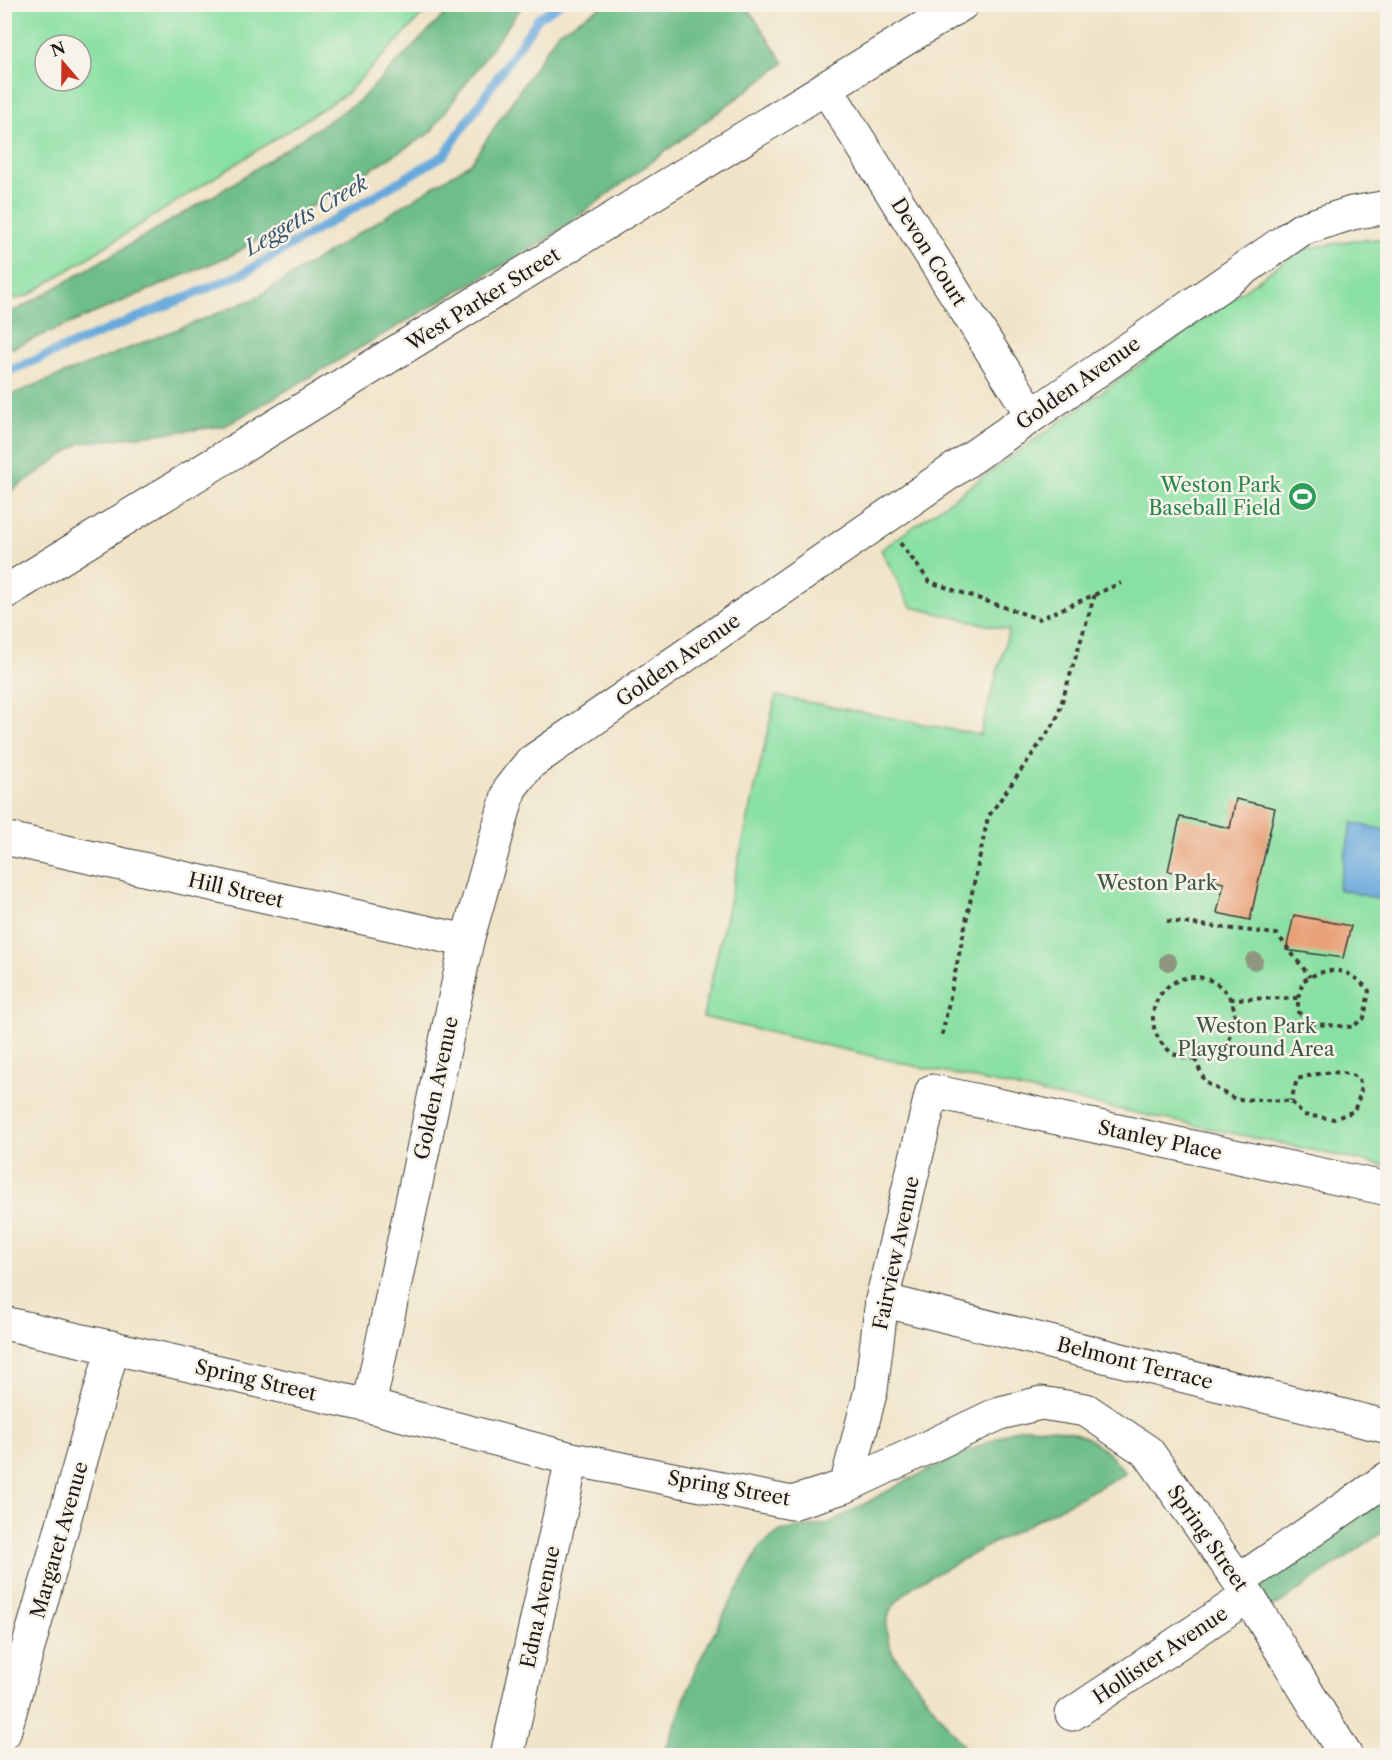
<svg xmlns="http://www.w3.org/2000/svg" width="1392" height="1760" viewBox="0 0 1392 1760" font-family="'Libre Caslon Text',serif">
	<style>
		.green { fill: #89e0a3; stroke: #527e60; stroke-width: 1.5; fill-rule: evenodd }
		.forest { fill: #6ebe89; stroke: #456d52; stroke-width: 1.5 }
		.water { fill: #68a9dc; stroke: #42627c; stroke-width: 1.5 }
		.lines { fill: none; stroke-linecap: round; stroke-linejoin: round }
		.stream { stroke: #68a9dc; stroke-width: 9 }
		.building { fill: #e8a077 }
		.minor-casing { stroke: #3c3a36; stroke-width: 35 }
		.path { stroke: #3c3a36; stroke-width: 4; stroke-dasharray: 4.5 4.5; stroke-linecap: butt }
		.minor { stroke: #fff; stroke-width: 33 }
		.tree { fill: #8e967f }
		.labels { text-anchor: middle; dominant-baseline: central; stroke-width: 5; stroke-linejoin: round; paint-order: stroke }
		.street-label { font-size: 20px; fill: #1c1c1c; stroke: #f7f3e8 }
		.leisure-label { font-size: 20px; fill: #27864d; stroke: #f7f3e8; text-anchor: end }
		.park-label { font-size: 20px; fill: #3d5744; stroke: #f7f3e8 }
		.water-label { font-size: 21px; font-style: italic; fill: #3a5469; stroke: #f7f3e8 }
	</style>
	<rect width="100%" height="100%" fill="#f7f3e8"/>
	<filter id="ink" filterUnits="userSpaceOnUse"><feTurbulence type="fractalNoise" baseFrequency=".0167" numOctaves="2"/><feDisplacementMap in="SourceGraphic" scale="12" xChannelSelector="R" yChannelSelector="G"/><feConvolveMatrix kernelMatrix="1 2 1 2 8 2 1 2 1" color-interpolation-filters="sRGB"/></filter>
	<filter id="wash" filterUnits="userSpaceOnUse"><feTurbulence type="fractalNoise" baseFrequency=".008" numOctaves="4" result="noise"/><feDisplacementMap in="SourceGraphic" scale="24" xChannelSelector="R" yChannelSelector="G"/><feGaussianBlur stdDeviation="1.35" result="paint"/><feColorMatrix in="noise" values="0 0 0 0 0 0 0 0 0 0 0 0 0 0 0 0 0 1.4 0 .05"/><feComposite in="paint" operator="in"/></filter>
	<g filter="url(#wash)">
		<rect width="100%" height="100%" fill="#f0e4c8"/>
		<g class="green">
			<path d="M5 4H432V5L346 94 29 295 5 302ZM45 45H81V81H45Z"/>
			<path d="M1387 239V1166L919 1067 703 1017 776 696 980 735 1009 630 911 607 881 550 1300 250 1354 240Z"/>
		</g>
		<g class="forest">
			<path d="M454 5H523L430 133 234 254 5 351V313L19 309 220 192 359 101Z"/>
			<path d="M604 5H746L784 63 546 240 225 426 81 443 5 495V397L254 299 471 163 558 32Z"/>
			<path d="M1028 1427C1077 1429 1095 1435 1126 1473L916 1584C889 1607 878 1620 893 1654L970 1755H664L697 1665 760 1547 780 1531 830 1523 904 1482 1013 1430Z"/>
			<path d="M1387 1496V1529L1271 1609 1254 1581Z"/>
		</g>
		<path class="water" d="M1352 823 1387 830V901L1338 889Z"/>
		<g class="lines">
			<path class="stream" d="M4 373 242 274 444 155 539 17 560 4"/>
		</g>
		<g id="blocks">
			<g class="building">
				<path d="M1236 799 1275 808 1250 920 1217 913 1224 883 1168 871 1180 817 1230 828Z"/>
				<path d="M1294 915 1351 926 1343 958 1286 950Z"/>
			</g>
		</g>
	</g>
	<g filter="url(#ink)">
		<use href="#blocks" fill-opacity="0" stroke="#3c3a36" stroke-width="1.5"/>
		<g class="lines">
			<defs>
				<g id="minor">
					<path d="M826 88 1032 415"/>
					<path d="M4 593 962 4"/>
					<path d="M4 838 467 941"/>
					<path d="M882 1300 1388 1427"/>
					<path d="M4 1323 369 1406 572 1459 792 1503 846 1486 1000 1413 1041 1403 1086 1410 1148 1452 1239 1581 1346 1756"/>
					<path d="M369 1406 467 941 510 788 530 763 1302 229 1352 213 1388 207"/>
					<path d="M846 1486 871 1390 882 1300 932 1091 1388 1189"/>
					<path d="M1239 1581 1388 1478"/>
					<path d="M1072 1714 1248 1596"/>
					<path d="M4 1733 113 1347"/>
					<path d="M507 1756 572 1459"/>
				</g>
			</defs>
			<use href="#minor" class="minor-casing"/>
			<g class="path">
				<path d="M900 543 930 582 1039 619 1121 583"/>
				<path d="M1167 921 1277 934 1310 977"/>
				<circle cx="1194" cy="1018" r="41"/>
				<path d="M1230 999 1298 998V1012L1315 1024 1352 1027 1364 1018 1369 991C1349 967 1329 965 1303 981L1298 998"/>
				<path d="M942 1035 988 817 1056 721 1095 594"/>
				<path d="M1195 1059 1205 1082 1235 1099 1291 1101 1303 1115 1334 1119 1354 1111 1361 1092 1359 1078C1338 1068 1319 1073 1297 1079L1291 1101"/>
			</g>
			<use href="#minor" class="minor"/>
		</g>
		<g class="tree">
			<circle cx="1254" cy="961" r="9"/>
			<circle cx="1168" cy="962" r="9"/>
		</g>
	</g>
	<defs>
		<symbol id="stadium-disc" viewBox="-11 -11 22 22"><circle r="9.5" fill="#2e9e5b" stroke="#f7f3e8"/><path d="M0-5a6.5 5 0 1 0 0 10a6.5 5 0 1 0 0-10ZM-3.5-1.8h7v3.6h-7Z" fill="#fff"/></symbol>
	</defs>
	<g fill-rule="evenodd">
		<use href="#stadium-disc" x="1286" y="480" width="33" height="33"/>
	</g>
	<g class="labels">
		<g class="street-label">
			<text transform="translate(929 252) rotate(58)">Devon Court</text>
			<text transform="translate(483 299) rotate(-32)">West Parker Street</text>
			<text transform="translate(1078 383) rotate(-35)">Golden Avenue</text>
			<text transform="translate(678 660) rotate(-35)">Golden Avenue</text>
			<text transform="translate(236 890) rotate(13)">Hill Street</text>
			<text transform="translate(436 1088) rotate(-78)">Golden Avenue</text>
			<text transform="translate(1160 1140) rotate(12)">Stanley Place</text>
			<text transform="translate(896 1253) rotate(-78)">Fairview Avenue</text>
			<text transform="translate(1135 1363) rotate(14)">Belmont Terrace</text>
			<text transform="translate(256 1380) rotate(13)">Spring Street</text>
			<text transform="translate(729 1488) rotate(10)">Spring Street</text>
			<text transform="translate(1208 1538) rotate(55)">Spring Street</text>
			<text transform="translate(59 1540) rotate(-74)">Margaret Avenue</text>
			<text transform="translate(540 1607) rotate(-78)">Edna Avenue</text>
			<text transform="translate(1160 1655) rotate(-34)">Hollister Avenue</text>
		</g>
		<g class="leisure-label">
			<text x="1281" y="485">Weston Park<tspan x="1281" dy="23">Baseball Field</tspan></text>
		</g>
		<g class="park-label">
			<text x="1157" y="883">Weston Park</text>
			<text x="1256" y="1026">Weston Park<tspan x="1256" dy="23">Playground Area</tspan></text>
		</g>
		<g class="water-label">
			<text transform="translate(306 215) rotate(-30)">Leggetts Creek</text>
		</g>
	</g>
	<rect width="1392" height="1760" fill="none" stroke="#f7f3e8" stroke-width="24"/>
	<g transform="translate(63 63) rotate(340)"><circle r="28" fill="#f7f3e8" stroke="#9f9d96" stroke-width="1.5"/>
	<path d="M0-4.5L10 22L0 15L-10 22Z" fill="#c8321e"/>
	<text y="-9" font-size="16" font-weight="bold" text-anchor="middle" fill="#1c1c1c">N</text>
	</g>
</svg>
